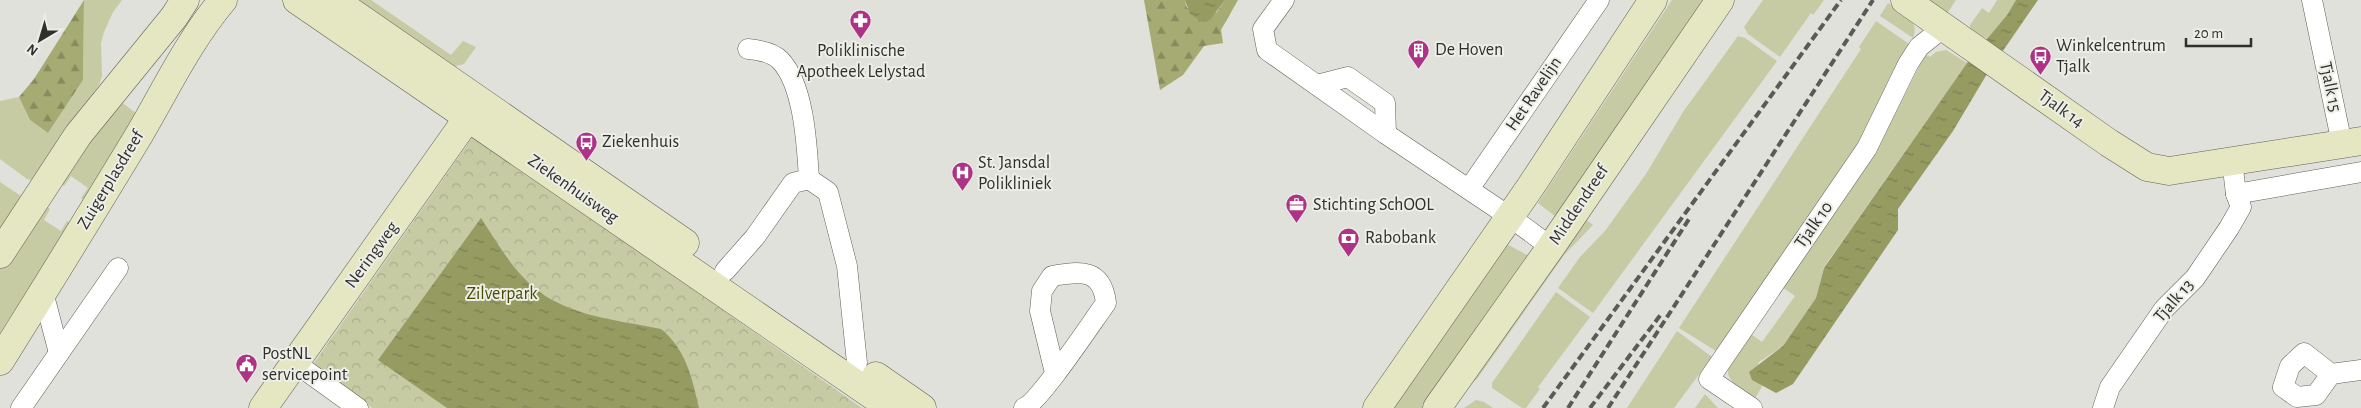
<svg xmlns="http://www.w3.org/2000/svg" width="2361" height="408" viewBox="0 0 2361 408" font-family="'Alegreya Sans',sans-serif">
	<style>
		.grass { fill: #c6cba3 }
		.forest { fill: url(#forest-firs) }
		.park { fill: url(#park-crowns) }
		.water { fill: url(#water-ripples) }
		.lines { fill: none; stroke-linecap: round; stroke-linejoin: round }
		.street-casing { stroke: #60605a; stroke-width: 21 }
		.secondary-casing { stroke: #60605a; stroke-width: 29 }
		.street { stroke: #fff; stroke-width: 20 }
		.secondary { stroke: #e5e7c2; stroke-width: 28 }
		.rail { stroke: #5a5a57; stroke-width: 4; stroke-dasharray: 8 4; stroke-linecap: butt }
		.labels { text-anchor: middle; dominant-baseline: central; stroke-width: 4; stroke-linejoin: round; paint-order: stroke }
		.poi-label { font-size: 18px; fill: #2f2f2d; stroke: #edeee7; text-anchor: start }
		.street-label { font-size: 18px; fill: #2f2f2d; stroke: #edeee7 }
		.park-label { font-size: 18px; fill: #474b03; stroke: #edeee7 }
	</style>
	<defs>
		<pattern id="forest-firs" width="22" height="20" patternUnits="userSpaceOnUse" patternTransform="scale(1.25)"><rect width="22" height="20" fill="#a5ab72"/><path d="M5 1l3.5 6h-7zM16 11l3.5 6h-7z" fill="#878c5e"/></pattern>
		<pattern id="park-crowns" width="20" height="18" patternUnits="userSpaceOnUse" patternTransform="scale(1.25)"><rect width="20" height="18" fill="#c6cba3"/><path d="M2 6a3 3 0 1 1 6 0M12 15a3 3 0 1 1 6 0" fill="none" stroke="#aaaf8d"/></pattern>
		<pattern id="water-ripples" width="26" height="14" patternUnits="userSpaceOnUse" patternTransform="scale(1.25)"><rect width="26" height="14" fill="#969b62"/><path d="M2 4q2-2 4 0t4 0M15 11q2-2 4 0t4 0" fill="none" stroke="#7b7f51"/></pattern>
	</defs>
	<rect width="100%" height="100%" fill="#e0e1da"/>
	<g class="grass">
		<path d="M84 0H122L113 12 104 32 101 43 102 76 99 85 31 180 27 179 0 159V101L19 97 30 120 48 133 83 80Z"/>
		<path d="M343 0H371L451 55 463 41 476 47 464 64 445 69Z"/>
		<path d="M1672 0H1711L1556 217 1538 203Z"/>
		<path d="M1763 0H1824L1813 15 1811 13 1780 57 1748 34 1744 27Z"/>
		<path d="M1923 0H1956L1946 15Z"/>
		<path d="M1997 0H2016L2007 15 1987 39 1970 29V25L1982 8 1989 13Z"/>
		<path d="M1888 3C1901 12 1921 20 1913 38L1880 16Z"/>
		<path d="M1876 21 1909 44 1865 134 1716 351 1679 328 1861 49 1859 47Z"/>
		<path d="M1738 36 1745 38 1777 61 1593 313 1558 288 1580 257 1605 231 1646 174 1683 112Z"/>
		<path d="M1946 50 1967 63 1824 267 1816 298 1783 346 1759 362 1752 380 1763 385 1753 402C1716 369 1724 372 1751 334L1762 342 1795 296 1782 287 1876 152 1924 57 1927 55 1930 57 1936 52Z"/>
		<path d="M116 98 137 114 90 205 81 198 88 188 71 176 64 186 56 181Z"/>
		<path d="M0 182 21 196 0 230Z"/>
		<path d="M41 203 50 209 44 220 61 231 67 221 76 228 0 347V267Z"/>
		<path d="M1585 219 1593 225 1564 255 1477 379 1470 384Z"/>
		<path d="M1505 243 1529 256 1428 408H1393Z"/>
		<path d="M1556 292 1590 317 1538 387 1540 389 1526 408H1522L1492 388V383Z"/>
		<path d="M1677 331 1712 357 1674 408H1627Z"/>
		<path d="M1705 394 1718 408H1695Z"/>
		<path d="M1476 400 1484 402 1493 408H1464Z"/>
	</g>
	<g class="forest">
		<path d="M84 0 83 80 48 133 30 120 19 97 34 79Z"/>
		<path d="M1144 0H1185L1187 8 1216 13 1225 0H1238L1221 30 1223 43 1204 46 1183 75 1160 90Z"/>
	</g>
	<path class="park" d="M474 135 862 408H372L312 366Z"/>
	<g class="water">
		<path d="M1185 0H1225L1210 20 1202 22 1190 14Z"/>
		<path d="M2016 0H2038L1987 74 1953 131 1898 209V230L1793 384 1776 393 1752 380 1749 372 1783 346 1816 298 1824 268 1967 63 2007 15Z"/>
		<path d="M481 218C494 238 506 259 523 277 558 316 613 319 661 329 686 349 692 378 699 408H447L378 360Z"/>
	</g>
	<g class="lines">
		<defs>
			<g id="street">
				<path d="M1284 0 1263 29 1267 50 1386 134 1510 217 1551 247"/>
				<path d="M2312 0 2342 144"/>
				<path d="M748 49C759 50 772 52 780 60 804 85 807 145 809 179"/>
				<path d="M1317 85 1348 77 1385 103 1386 134"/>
				<path d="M2232 160 2236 194 2361 172"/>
				<path d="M1469 189 1599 0"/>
				<path d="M725 271 755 237 793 183 809 179 828 192 847 266 857 363 848 379"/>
				<path d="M43 292 59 353"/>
				<path d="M294 362 358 408"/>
				<path d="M2331 374 2316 395 2297 397 2283 387 2290 366 2304 353 2331 374 2361 370"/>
				<path d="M21 408 118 268"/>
				<path d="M1024 408C1040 401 1092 322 1106 303 1102 268 1080 271 1052 276L1042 291 1040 311 1055 373"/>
				<path d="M1752 408 1709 379 1867 148 1908 64 1919 47 1944 27"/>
				<path d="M2103 408 2110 387 2164 309 2195 278 2229 228 2241 207 2236 194"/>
			</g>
			<g id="secondary">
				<path d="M297 0 891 408"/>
				<path d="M334 0 685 243"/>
				<path d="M1905 0 2109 143 2147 167 2169 171 2361 141"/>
				<path d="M0 254 78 135 174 17 185 0"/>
				<path d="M0 361C47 286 93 211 139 135 166 89 188 42 223 0"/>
				<path d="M876 376 922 408"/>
				<path d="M263 408 479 102"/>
				<path d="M1377 408 1531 186 1653 0"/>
				<path d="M1437 408 1551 247 1720 0"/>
			</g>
		</defs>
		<use href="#street" class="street-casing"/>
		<use href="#secondary" class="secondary-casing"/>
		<use href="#street" class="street"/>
		<use href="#secondary" class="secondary"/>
		<g class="rail">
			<path d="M1543 408 1841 0"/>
			<path d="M1568 408 1689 219"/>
			<path d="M1590 408 1662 313"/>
			<path d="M1608 408 1873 0"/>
		</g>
	</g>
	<defs>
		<symbol id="pharmacy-pin" viewBox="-11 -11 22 30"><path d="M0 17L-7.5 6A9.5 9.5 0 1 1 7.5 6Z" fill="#ae3386" stroke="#edeee7"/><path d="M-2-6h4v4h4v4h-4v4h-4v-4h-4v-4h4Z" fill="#fff"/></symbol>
		<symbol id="building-pin" viewBox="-11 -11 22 30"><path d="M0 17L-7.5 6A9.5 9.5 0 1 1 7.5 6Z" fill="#ae3386" stroke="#edeee7"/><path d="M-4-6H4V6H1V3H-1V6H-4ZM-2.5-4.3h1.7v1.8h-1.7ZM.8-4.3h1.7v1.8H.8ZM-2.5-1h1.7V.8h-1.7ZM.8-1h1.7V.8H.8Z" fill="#fff"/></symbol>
		<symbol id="bus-pin" viewBox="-11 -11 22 30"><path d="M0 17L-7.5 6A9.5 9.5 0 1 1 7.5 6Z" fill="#ae3386" stroke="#edeee7"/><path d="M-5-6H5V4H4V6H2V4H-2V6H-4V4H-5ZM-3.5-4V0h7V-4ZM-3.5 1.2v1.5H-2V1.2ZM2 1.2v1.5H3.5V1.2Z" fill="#fff"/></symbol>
		<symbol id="hospital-pin" viewBox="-11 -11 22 30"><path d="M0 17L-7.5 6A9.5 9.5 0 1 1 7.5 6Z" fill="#ae3386" stroke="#edeee7"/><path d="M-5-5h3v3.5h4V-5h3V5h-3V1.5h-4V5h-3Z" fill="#fff"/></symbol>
		<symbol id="office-pin" viewBox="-11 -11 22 30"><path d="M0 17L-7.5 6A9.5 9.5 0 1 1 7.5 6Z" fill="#ae3386" stroke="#edeee7"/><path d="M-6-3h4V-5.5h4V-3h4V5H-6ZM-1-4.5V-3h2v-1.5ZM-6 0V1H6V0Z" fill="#fff"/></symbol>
		<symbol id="bank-pin" viewBox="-11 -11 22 30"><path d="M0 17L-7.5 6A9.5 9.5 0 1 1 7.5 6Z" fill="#ae3386" stroke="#edeee7"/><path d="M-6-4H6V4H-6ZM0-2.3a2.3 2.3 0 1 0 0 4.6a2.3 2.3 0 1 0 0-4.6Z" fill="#fff"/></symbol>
		<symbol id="civic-pin" viewBox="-11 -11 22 30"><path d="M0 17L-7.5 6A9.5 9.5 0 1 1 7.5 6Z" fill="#ae3386" stroke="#edeee7"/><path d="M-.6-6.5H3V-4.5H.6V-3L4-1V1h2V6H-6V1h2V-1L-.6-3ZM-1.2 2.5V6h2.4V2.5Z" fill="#fff"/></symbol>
	</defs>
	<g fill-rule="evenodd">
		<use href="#pharmacy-pin" x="848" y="8" width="25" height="34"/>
		<use href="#building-pin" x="1406" y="38" width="25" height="34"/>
		<use href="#bus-pin" x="2028" y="44" width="25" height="34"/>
		<use href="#bus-pin" x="574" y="130" width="25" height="34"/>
		<use href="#hospital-pin" x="950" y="160" width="25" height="34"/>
		<use href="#office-pin" x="1284" y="192" width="25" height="34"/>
		<use href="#bank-pin" x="1336" y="226" width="25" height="34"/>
		<use href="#civic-pin" x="234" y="352" width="25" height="34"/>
	</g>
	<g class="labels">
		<g class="poi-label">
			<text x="2056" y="46">Winkelcentrum<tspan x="2056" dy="21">Tjalk</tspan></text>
			<text x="1435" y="50">De Hoven</text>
			<text x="861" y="51" text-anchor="middle">Poliklinische<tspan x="861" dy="21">Apotheek Lelystad</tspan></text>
			<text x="602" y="142">Ziekenhuis</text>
			<text x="978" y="163">St. Jansdal<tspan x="978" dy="21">Polikliniek</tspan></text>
			<text x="1313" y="205">Stichting SchOOL</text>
			<text x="1365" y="238">Rabobank</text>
			<text x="262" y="354">PostNL<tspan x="262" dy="21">servicepoint</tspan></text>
		</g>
		<g class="street-label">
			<text transform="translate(2330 87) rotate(78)">Tjalk 15</text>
			<text transform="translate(1534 94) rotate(-56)">Het Ravelijn</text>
			<text transform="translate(2061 109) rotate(36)">Tjalk 14</text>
			<text transform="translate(111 180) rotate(-59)">Zuigerplasdreef</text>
			<text transform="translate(573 189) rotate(35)">Ziekenhuisweg</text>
			<text transform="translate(1579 205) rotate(-56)">Middendreef</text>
			<text transform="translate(1814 225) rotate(-55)">Tjalk 10</text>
			<text transform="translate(372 255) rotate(-54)">Neringweg</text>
			<text transform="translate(2174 301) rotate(-49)">Tjalk 13</text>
		</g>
		<g class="park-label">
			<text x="502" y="294">Zilverpark</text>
		</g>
	</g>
	<g transform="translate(40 40) rotate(218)" stroke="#edeee7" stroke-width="4" paint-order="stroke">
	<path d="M0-4L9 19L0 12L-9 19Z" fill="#2f2f2d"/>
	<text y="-8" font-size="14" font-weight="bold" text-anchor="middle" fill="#2f2f2d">N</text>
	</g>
	<path d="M2186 38v8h65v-8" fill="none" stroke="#2f2f2d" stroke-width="2.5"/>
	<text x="2194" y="38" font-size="15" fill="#2f2f2d" stroke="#edeee7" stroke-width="4" paint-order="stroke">20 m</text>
</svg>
